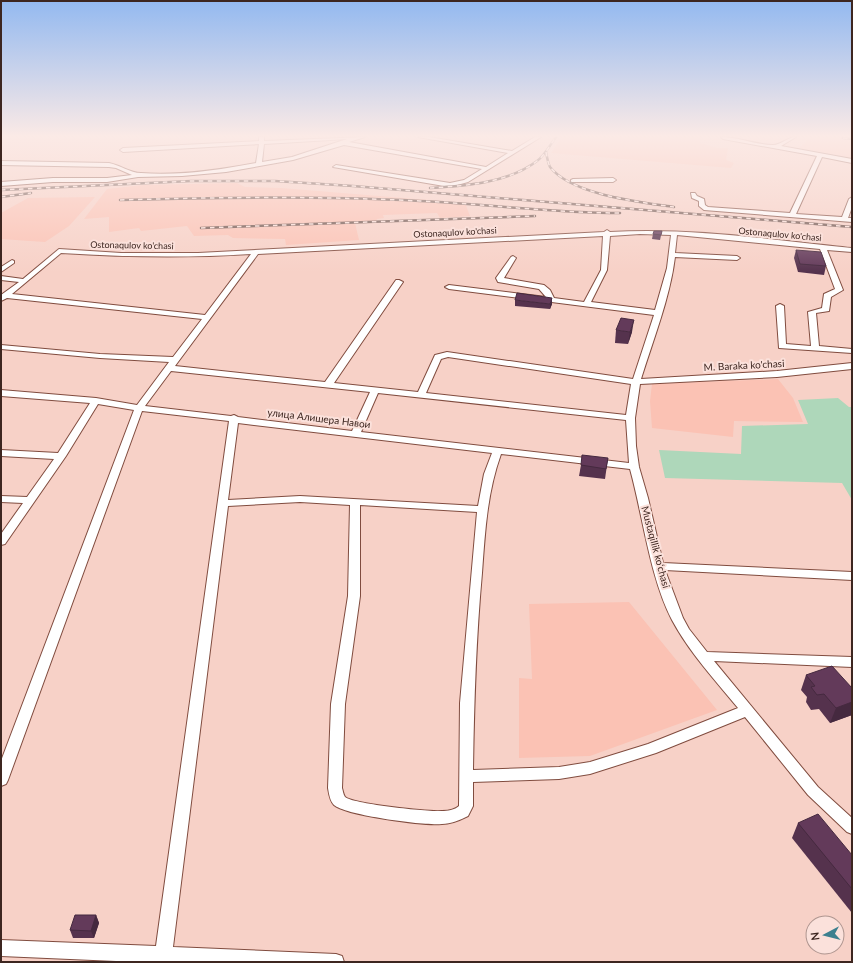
<svg xmlns="http://www.w3.org/2000/svg" width="853" height="963" viewBox="0 0 853 963" font-family="Lato,sans-serif">
	<style>
		.built { fill: #fbc2b4 }
		.green { fill: #aed7ba }
		.lines { fill: none; stroke-linecap: round; stroke-linejoin: round }
		.minor-casing { stroke: #804c3f; stroke-width: 2 }
		.minor { fill: #fff; fill-rule: evenodd }
		.rail-casing { stroke: #6b514a; stroke-width: 2.5 }
		.rail { stroke: #fbe1db; stroke-width: 1.5; stroke-dasharray: 4.5; stroke-linecap: butt }
		.wall { fill: #55324d }
		.shaded-wall { fill: #45293f }
		.building { fill: #633a5a; stroke: #45293f }
		.labels { text-anchor: middle; dominant-baseline: central; stroke-width: 4; stroke-linejoin: round; paint-order: stroke }
		.far-street-label { font-size: 9px; fill: #3d2620; stroke: #fbe1db }
		.street-label { font-size: 10px; fill: #3d2620; stroke: #fbe1db }
	</style>
	<rect width="100%" height="100%" fill="#f7d1c7"/>
	<g class="built">
		<path d="M562 137H700V143L717 148H728L726 160 734 163 731 168 551 153Z"/>
		<path d="M812 137H852V158L799 148Z"/>
		<path d="M237 183 245 187 281 188 465 203 470 216 440 218 437 213 383 215 384 218 377 219 376 221 355 223 359 240 286 245 285 239 233 238 228 235 194 236 187 226 141 231 139 228 109 232V217L84 219 107 189 143 185Z"/>
		<path d="M95 197 69 226 45 242 1 239V213L28 198Z"/>
		<path d="M778 379 793 398 803 422 734 421 733 437 652 428 650 401 652 384Z"/>
		<path d="M629 602 717 710 590 756 519 758V678L532 679 529 604Z"/>
	</g>
	<path class="green" d="M838 398 849 407H852V500L842 483 665 478 659 450 741 454 742 426 808 424 798 400Z"/>
	<g class="lines">
		<defs>
			<g id="minor">
				<path d="M259 137H264V141L365 137 349 142 486 167 508 153 418 137H429L512 151 535 137H541L468 182 450 187 333 167 336 165 450 183 464 180 482 169 344 145 293 160 226 172 182 176 138 177 107 182H53L1 186V182L53 178H107L132 175 116 168 109 167 1 165V161L109 163C120 165 130 173 141 173 179 176 219 170 256 163L259 144 123 152 120 150 123 148 259 141ZM347 139 292 157 262 162 264 144Z"/>
				<path d="M721 137C739 137 756 145 773 145 781 145 788 137 796 137L781 146 852 159V163L822 157 796 214 842 217 849 199 852 197V207L848 218H852V222L704 210 699 206V201L692 198 691 193H695L697 196 704 199 705 205 708 207 790 213 817 156 723 139Z"/>
				<path d="M573 179 613 178 616 180 613 182H571V180Z"/>
				<path d="M607 230 610 232C691 227 772 240 852 248V252L827 250 843 290 831 297 829 311 816 313 819 346 852 349V353L779 348 776 306 780 304 784 306 786 344 811 346 808 312 822 308 824 294 835 289 820 249 677 235 675 253 737 256 740 258 737 260 675 257C670 298 653 340 641 379L777 371 852 363V369L777 377 640 384 635 418 636 446 639 467 648 498 663 563 852 572V580L665 570 683 618 689 629 707 652 852 657V667L714 661 818 787 852 818V834L847 832 808 795 745 717 656 753 590 774 559 779 473 782V806L468 816C460 820 451 824 442 824 425 826 345 815 334 805 330 801 329 794 328 788L331 704 348 596 350 505 300 502 228 506 173 947 336 954 342 956 344 962H139L1 956V940L156 946 229 421 142 411 8 780 6 784 1 786V761L134 410 98 404 66 456 5 544 1 545V534L23 503 1 502V496L27 497 54 459 1 456V450L58 453 90 403 1 396V390L96 398 137 405 169 362 100 358 1 349V345L100 354 173 357 202 319 7 298 1 301V295L19 282 1 280V276L23 279 59 249 121 253H198L604 232ZM640 234 671 235 667 268 655 310 591 302 607 270 610 236ZM603 236 601 270 584 302 554 298 550 290 544 285 504 278 516 258 513 256 511 257 496 278 498 282 539 289 546 297 449 285 445 287 449 289 654 315 633 379 447 352 435 355 418 392 334 383 403 282 399 280H396L325 382 175 366 258 254ZM61 253C124 257 187 258 251 254L205 315 12 294ZM448 357 631 384 626 415 426 393 441 359ZM171 371 370 392 352 431 238 417 234 415 231 416 145 406ZM378 393 626 420 629 463 361 432ZM238 423 492 453 484 474 478 506 300 496 228 500ZM501 454 630 469C643 516 650 578 672 620 689 652 715 680 738 708L648 744 590 762 559 767 473 770C474 704 476 639 482 573 485 532 487 493 501 454ZM360 505 477 512 460 703 459 806C455 810 447 811 442 811 429 812 353 804 345 797 343 794 343 791 342 788L345 704 360 596Z"/>
				<path d="M12 260 14 261V263L1 272V267Z"/>
			</g>
		</defs>
		<use href="#minor" class="minor-casing"/>
		<use href="#minor" class="minor"/>
		<defs>
			<g id="rail">
				<path d="M843 138 852 139"/>
				<path d="M546 152C547 157 548 163 550 167 572 195 640 202 674 207"/>
				<path d="M430 188C465 186 508 183 537 161 545 155 550 145 556 137"/>
				<path d="M1 190 191 181H275L353 186 852 227"/>
				<path d="M1 197 31 193"/>
				<path d="M120 200C220 197 320 196 420 201 487 204 553 213 620 213"/>
				<path d="M201 228 535 216"/>
			</g>
		</defs>
		<use href="#rail" class="rail-casing"/>
		<use href="#rail" class="rail"/>
	</g>
	<g class="wall">
		<path d="M662 231 660 240 652 239 653 234Z"/>
		<path d="M796 250 826 266 824 275 798 272 794 258Z"/>
		<path d="M515 300 552 304 550 309 515 306Z"/>
		<path d="M616 330 632 332 628 344 615 343Z"/>
		<path d="M608 458 605 479 579 476 581 465Z"/>
		<path d="M806 675 852 688V715L830 723 819 709 811 710 806 702 807 697 801 690Z"/>
		<path d="M798 823 852 855V913L792 838Z"/>
		<path d="M96 915 99 923 94 938H73L70 930Z"/>
	</g>
	<g class="shaded-wall">
		<path d="M552 298V304L550 309V304Z"/>
		<path d="M634 320 632 332 628 344 630 332Z"/>
		<path d="M852 702V715L830 723 836 708Z"/>
		<path d="M96 915 99 923 94 938 91 931Z"/>
	</g>
	<g class="building">
		<path d="M654 231H662L661 235 653 234Z"/>
		<path d="M796 250 821 252 826 266 800 264Z"/>
		<path d="M517 293 552 298 550 304 515 300Z"/>
		<path d="M621 318 634 320 630 332 616 330Z"/>
		<path d="M582 455 608 458 606 469 581 465Z"/>
		<path d="M832 666 852 688V702L836 708 824 694 817 695 811 687 815 686 806 675Z"/>
		<path d="M818 814 852 855V889L798 823Z"/>
		<path d="M75 915H96L91 931 70 930Z"/>
	</g>
	<linearGradient id="sky" x2="0" y2="1"><stop stop-color="#93b9f0"/><stop offset="0.5" stop-color="#fbeae6"/><stop offset="1" stop-color="#fbeae6" stop-opacity="0"/></linearGradient>
	<rect width="853" height="272" fill="url(#sky)"/>
	<g class="labels">
		<g class="far-street-label">
			<text transform="translate(455 232) rotate(-3)">Ostonaqulov ko'chasi</text>
			<text transform="translate(780 234) rotate(5)">Ostonaqulov ko'chasi</text>
			<text transform="translate(132 245) rotate(1)">Ostonaqulov ko'chasi</text>
		</g>
		<g class="street-label">
			<text transform="translate(744 365) rotate(-3)">M. Baraka ko'chasi</text>
			<text transform="translate(319 418) rotate(7)">улица Алишера Навои</text>
			<text transform="translate(656 547) rotate(75)">Mustaqillik ko‘chasi</text>
		</g>
	</g>
	<rect width="853" height="963" fill="none" stroke="#3d2620" stroke-width="4"/>
	<g transform="translate(825 935) rotate(263)"><circle r="19" fill="#fbe1db" stroke="#af9690"/>
	<path d="M0-3L7 15L0 10L-7 15Z" fill="#3c808f"/>
	<text y="-6" font-size="11" font-weight="bold" text-anchor="middle" fill="#3d2620">N</text>
	</g>
</svg>
